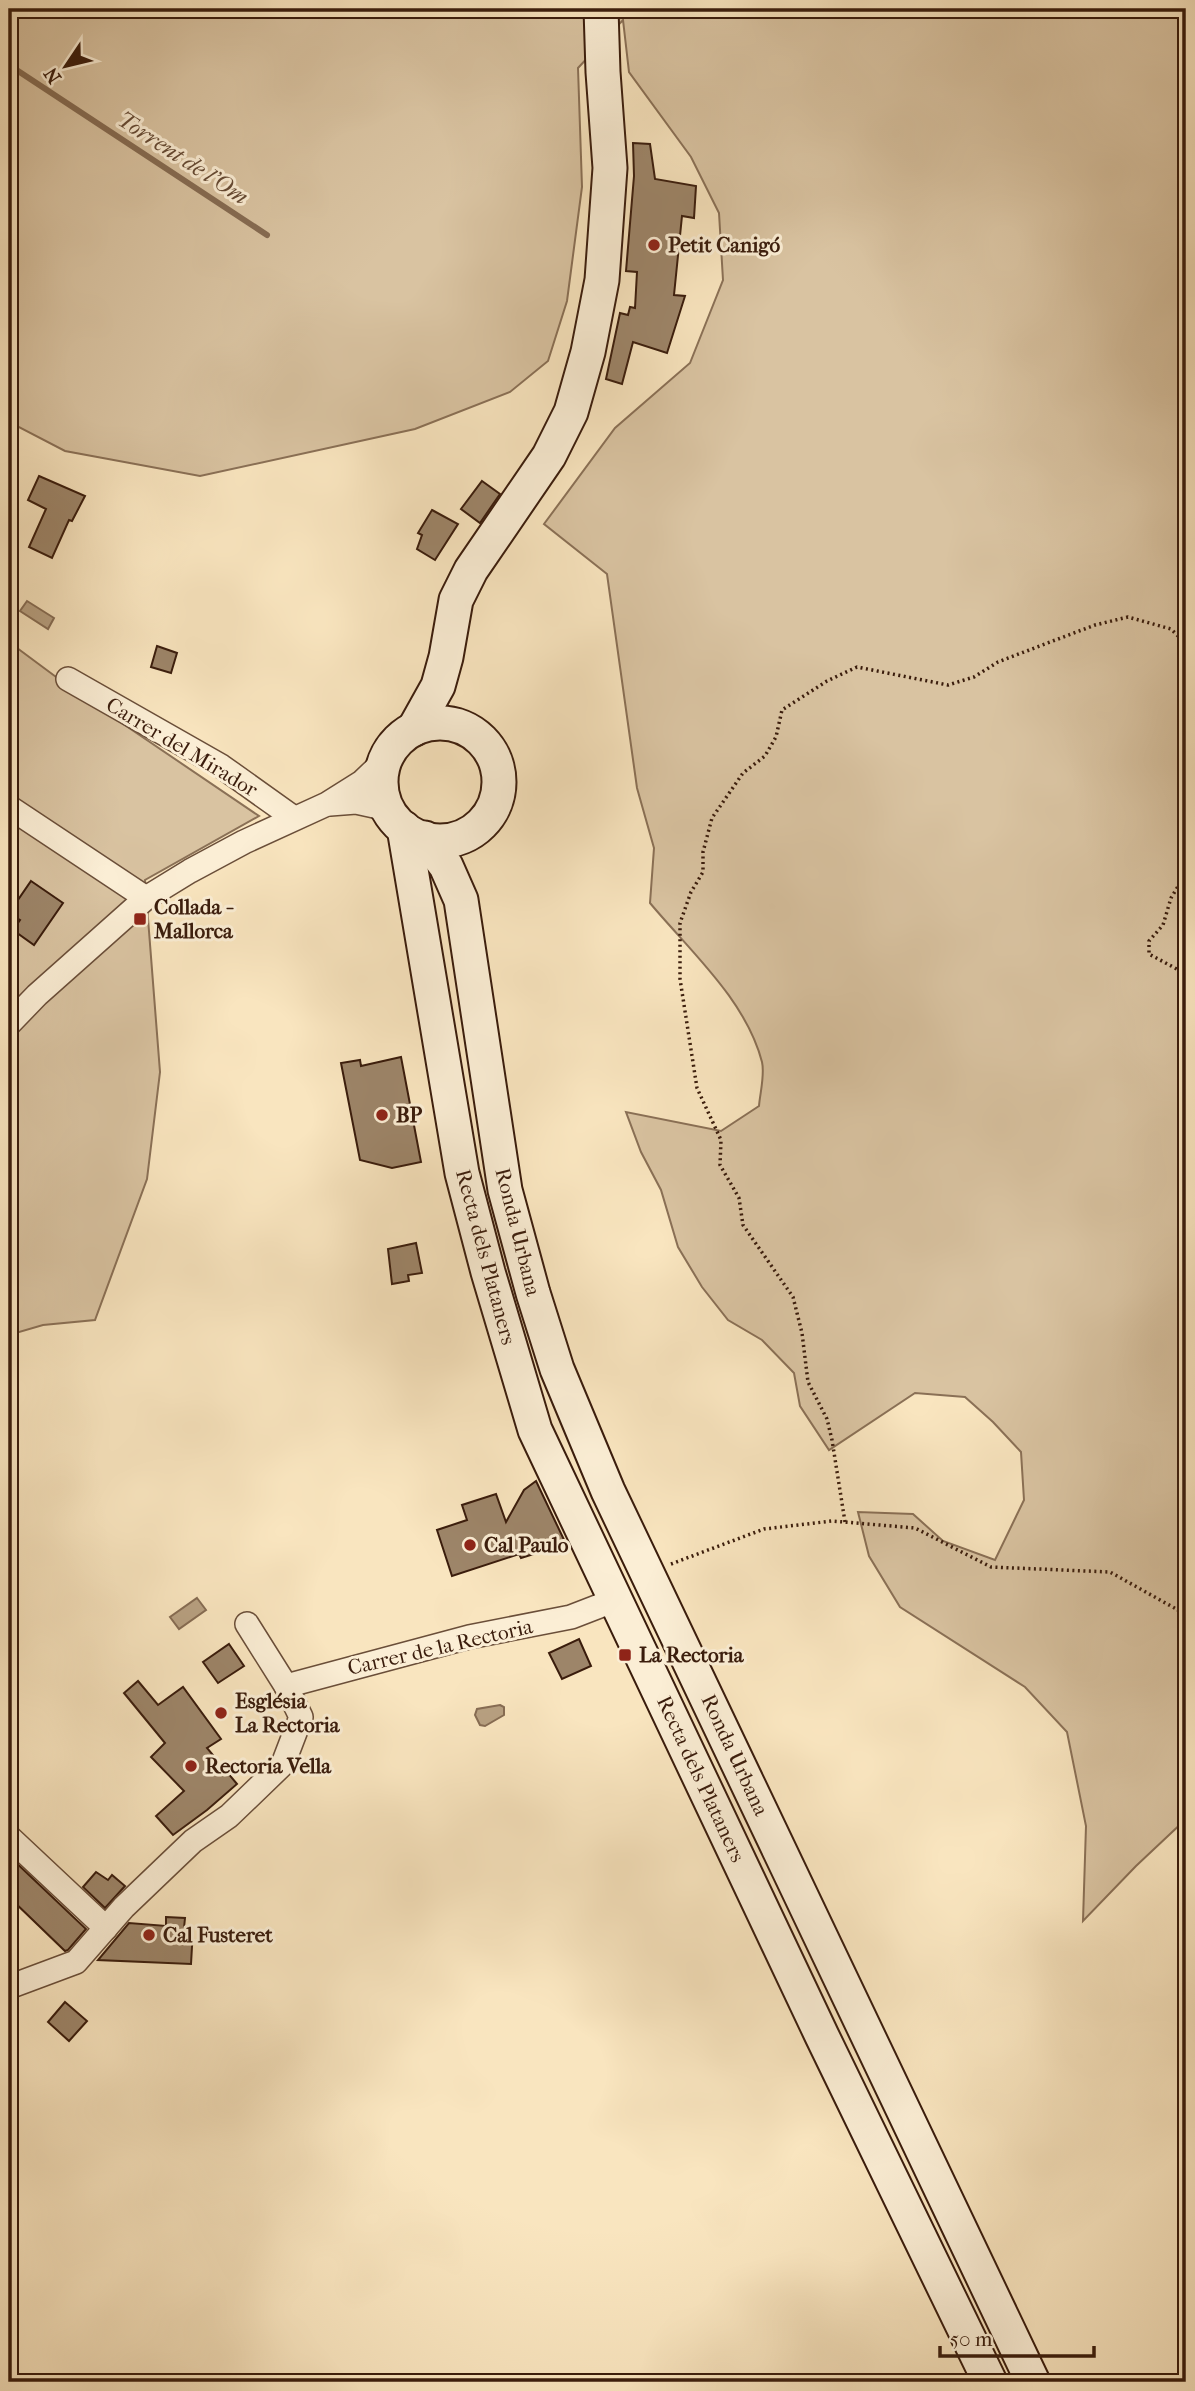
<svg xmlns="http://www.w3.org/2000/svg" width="1195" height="2391" viewBox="0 0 1195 2391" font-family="'IM FELL French Canon',serif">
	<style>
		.green { fill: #d9c3a1; stroke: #8a7056; stroke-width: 2 }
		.water { fill: #b8a182; stroke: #866c53; stroke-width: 2 }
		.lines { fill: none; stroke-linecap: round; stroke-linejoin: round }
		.stream { stroke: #866c53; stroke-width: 6 }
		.building { fill: #9d8569; stroke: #3a1c0c; stroke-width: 2 }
		.street-casing { stroke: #6a4e39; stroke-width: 26 }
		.secondary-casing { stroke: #3a1c0c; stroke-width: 37 }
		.path { stroke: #3a1c0c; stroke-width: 3.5; stroke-dasharray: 2 3.5; stroke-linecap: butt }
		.street { stroke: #fbeed5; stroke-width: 23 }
		.secondary { stroke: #fbeed5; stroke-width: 33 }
		.poi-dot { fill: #8f2418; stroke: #fbeed5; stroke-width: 2.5 }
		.labels { text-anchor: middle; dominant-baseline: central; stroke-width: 6; stroke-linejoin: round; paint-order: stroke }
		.poi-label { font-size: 21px; font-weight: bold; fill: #3a1c0c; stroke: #fbeed5; text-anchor: start }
		.street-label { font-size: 21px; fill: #3a1c0c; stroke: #fbeed5 }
		.water-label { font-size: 23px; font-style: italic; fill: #664b35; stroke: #fbeed5 }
	</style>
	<rect width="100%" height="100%" fill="#f9e5bf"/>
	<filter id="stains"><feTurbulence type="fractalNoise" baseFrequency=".00286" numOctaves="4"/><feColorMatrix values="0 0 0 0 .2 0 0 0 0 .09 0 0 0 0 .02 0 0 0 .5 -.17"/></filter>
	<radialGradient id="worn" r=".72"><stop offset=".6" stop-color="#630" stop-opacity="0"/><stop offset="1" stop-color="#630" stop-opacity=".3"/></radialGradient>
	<g class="green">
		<path d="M9 9H1186V1819L1136 1866 1083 1921 1086 1826 1067 1732 1025 1687 900 1607 869 1556 858 1512 913 1514 943 1541 995 1560 1024 1500 1021 1452 993 1422 965 1397 915 1393 829 1450 800 1406 794 1373 762 1340 728 1320 702 1287 678 1247 661 1190 641 1152 626 1112 721 1131 759 1106C760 1093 765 1075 762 1062 746 1000 690 951 650 903L654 848 637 788 607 574 544 524 615 428 690 363 723 280 719 213 691 157 629 72 623 20 578 68 582 187 567 301 548 361 510 392 415 429 200 476 65 451 9 422Z"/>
		<path d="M9 642 79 694 259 816 145 880 160 1072 147 1179 95 1320 43 1325 9 1335Z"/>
	</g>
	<g class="water">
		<path d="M27 601 54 618 48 629 20 611Z"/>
		<path d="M197 1598 206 1610 179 1629 170 1617Z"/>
		<path d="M500 1705 504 1707V1715L485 1726 480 1725 475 1715 477 1709Z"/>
	</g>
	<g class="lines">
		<path class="stream" d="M9 65 267 235"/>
	</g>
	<g class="building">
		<path d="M633 143 650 144 655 179 696 186 694 218 682 216 674 295 685 296 667 353 633 342 622 384 606 379 620 313 628 315 630 307 635 308 637 272 626 271 634 176Z"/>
		<path d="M39 476 85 496 72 521 69 520 52 558 29 547 46 509 28 500Z"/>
		<path d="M482 481 500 494 480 523 461 509Z"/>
		<path d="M432 510 458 524 435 560 417 549 422 535 418 533Z"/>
		<path d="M157 646 177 653 171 673 151 667Z"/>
		<path d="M31 881 63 903 34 945 13 930 20 920 9 913Z"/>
		<path d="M401 1057 421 1162 392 1168 360 1160 341 1063 360 1060 361 1066Z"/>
		<path d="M416 1243 422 1273 408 1275 409 1281 392 1284 388 1249Z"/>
		<path d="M536 1481 566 1544 521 1558 519 1554 452 1576 437 1530 467 1520 462 1505 496 1494 506 1522 524 1490Z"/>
		<path d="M579 1639 591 1666 562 1679 549 1653Z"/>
		<path d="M229 1644 244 1666 218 1683 203 1662Z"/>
		<path d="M138 1681 158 1705 183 1687 221 1739 207 1748 237 1784 207 1810 173 1835 156 1816 184 1791 151 1757 165 1743 124 1693Z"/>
		<path d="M9 1856 86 1929 68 1950 65 1951 9 1897Z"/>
		<path d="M96 1872 108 1880 112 1875 125 1886 105 1908 83 1887Z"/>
		<path d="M166 1917 185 1918 184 1928 193 1929 191 1964 98 1960 129 1923 166 1926Z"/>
		<path d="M65 2002 87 2021 69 2041 48 2022Z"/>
	</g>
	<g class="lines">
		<defs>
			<g id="street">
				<path d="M68 679 221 766 294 818"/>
				<path d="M330 804 356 802 388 809"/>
				<path d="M9 807 146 898"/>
				<path d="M9 1024 37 995 146 898 190 871 244 842 327 804 362 782 385 760"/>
				<path d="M247 1624 286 1686"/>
				<path d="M9 1837 106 1928"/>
				<path d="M9 1987 76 1962 124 1907 193 1841 229 1816 283 1764 301 1717 286 1686 469 1637 571 1617 615 1600"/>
			</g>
			<g id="secondary">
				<circle cx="440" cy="782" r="59"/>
				<path d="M414 729 438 686 446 657 456 600 471 570 549 456 571 412 588 352 602 280 610 168 603 72 601 9"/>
				<path d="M404 828 462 1173 488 1272 535 1430 822 2036 990 2382"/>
				<path d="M425 838 446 866 461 900 505 1190 533 1293 557 1369 608 1491 1033 2382"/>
			</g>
		</defs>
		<use href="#street" class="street-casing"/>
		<use href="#secondary" class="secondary-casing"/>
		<g class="path">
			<path d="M1186 873 1171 898 1163 925 1149 941V954L1186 974"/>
			<path d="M845 1522 832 1440 827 1419 808 1382 802 1333 793 1297 743 1225 739 1198 720 1165 721 1140 697 1088 680 979V923L691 892 703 872V852L712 818 743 773 765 756 776 737 782 710 827 681 857 667 948 685 974 677 998 662 1037 647 1095 625 1128 617 1171 629 1186 644"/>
			<path d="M671 1564 764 1529 832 1521 915 1528 991 1567 1110 1572 1178 1610 1186 1626"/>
			<path d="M1178 1610 1186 1604"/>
		</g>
		<use href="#street" class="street"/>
		<use href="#secondary" class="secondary"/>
	</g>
	<g class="poi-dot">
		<circle cx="654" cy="245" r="7"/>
		<rect x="133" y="912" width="14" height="14" rx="3.5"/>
		<circle cx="382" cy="1115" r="7"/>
		<circle cx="470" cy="1545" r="7"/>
		<rect x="618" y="1648" width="14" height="14" rx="3.5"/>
		<circle cx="221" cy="1713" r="7"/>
		<circle cx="191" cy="1766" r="7"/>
		<circle cx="149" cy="1935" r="7"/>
	</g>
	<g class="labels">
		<g class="poi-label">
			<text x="668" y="245">Petit Canigó</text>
			<text x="154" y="907">Collada -<tspan x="154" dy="24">Mallorca</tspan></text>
			<text x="396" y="1115">BP</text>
			<text x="484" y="1545">Cal Paulo</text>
			<text x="639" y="1655">La Rectoria</text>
			<text x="235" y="1701">Església<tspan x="235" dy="24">La Rectoria</tspan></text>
			<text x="205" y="1766">Rectoria Vella</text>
			<text x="163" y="1935">Cal Fusteret</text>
		</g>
		<g class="street-label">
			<text transform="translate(182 747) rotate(31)">Carrer del Mirador</text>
			<text transform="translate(518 1232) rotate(76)">Ronda Urbana</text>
			<text transform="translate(486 1257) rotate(75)">Recta dels Plataners</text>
			<text transform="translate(440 1647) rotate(-13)">Carrer de la Rectoria</text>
			<text transform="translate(735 1755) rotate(65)">Ronda Urbana</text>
			<text transform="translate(701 1779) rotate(65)">Recta dels Plataners</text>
		</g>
		<g class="water-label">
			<text transform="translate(183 158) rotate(33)">Torrent de l'Om</text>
		</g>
	</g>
	<rect width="1195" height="2391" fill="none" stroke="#f9e5bf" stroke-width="35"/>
	<rect x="10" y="10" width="1174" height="2370" fill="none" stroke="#3a1c0c" stroke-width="3.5"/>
	<rect x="18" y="18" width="1160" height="2356" fill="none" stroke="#3a1c0c" stroke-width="2"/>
	<g transform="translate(66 66) rotate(235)" stroke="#fbeed5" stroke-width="5" paint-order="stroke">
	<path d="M0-5L12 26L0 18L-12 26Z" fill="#3a1c0c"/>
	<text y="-10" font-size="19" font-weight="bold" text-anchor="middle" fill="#3a1c0c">N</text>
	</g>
	<path d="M940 2346v10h154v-10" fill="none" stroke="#3a1c0c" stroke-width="3.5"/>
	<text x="950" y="2346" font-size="21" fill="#3a1c0c" stroke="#fbeed5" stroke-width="5" paint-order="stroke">50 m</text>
	<rect width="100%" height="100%" filter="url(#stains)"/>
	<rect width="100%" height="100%" fill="url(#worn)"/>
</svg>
